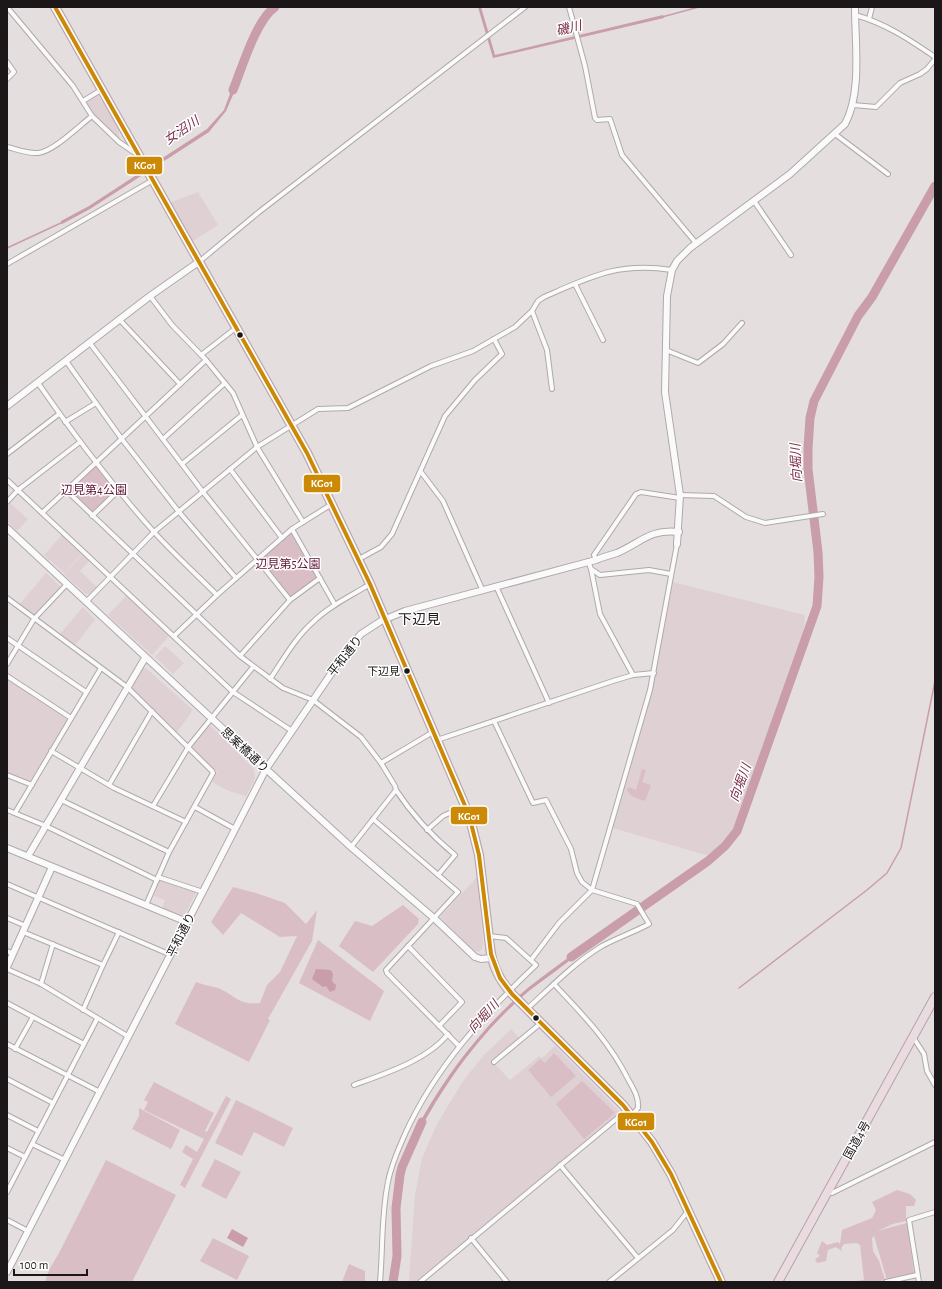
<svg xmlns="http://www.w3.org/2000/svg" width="942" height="1289" viewBox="0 0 942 1289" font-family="'Alegreya Sans','Noto Sans JP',sans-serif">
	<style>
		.built { fill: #dfd0d4 }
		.green { fill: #dabec6 }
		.water { fill: #c99daa }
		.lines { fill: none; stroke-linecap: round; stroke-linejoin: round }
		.stream { stroke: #c99daa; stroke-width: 1.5 }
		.river { stroke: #c99daa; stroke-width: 9 }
		.street-casing { stroke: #afa9ab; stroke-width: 6 }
		.secondary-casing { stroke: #afa9ab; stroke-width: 8 }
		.highway-casing { stroke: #b5a3a9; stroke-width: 10 }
		.street { stroke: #fbfafa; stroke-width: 4 }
		.secondary { stroke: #fbfafa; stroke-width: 6 }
		.highway { stroke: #eadbe0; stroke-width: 8 }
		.bus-1-casing { stroke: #fff; stroke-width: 7 }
		.bus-1 { stroke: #cb8905; stroke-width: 4 }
		.bus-dot { fill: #1b1617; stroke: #fff; stroke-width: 1.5 }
		.labels { text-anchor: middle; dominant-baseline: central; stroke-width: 3; stroke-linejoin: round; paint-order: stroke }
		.bus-label { font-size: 11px; fill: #1b1617; stroke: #fff; text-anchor: end }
		.park-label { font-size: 12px; fill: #5d1333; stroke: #fff }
		.street-label { font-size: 12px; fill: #1b1617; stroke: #fff }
		.water-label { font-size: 13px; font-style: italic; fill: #7a2e4b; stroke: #fff }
		.quarter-label { font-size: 14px; fill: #1b1617; stroke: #fff }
		.line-badge { stroke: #fff; stroke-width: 1.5 }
		.badge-label { font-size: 11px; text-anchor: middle; font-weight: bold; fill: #fff }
	</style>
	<rect width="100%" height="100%" fill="#e4dedf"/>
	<g class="built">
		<path d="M98 95 119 129V139L93 114 86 101Z"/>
		<path d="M198 192 218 225 193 241 171 202Z"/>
		<path d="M10 503 28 519 17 531 7 521V507Z"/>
		<path d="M62 535 82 554 64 573 44 555Z"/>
		<path d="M83 554 89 561 80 571 97 587 91 594H86L64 574Z"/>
		<path d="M46 573 61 587 34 616 19 605Z"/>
		<path d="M673 582 805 615 804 631 797 662 744 808 731 832 709 856 613 828 652 691Z"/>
		<path d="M127 595 169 636 152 655 108 615Z"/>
		<path d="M83 607 95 620 74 646 60 634Z"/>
		<path d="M165 646 184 663 173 674 155 657Z"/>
		<path d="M143 668 147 669 193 710 177 732 131 688Z"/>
		<path d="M7 679 68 720 30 781 7 772Z"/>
		<path d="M210 725 254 769 255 779 246 796 229 791 212 782 217 772 193 749V745Z"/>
		<path d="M477 877 483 940 482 949 479 952 473 950 440 917Z"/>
		<path d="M160 880 197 891 185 914 181 915 162 909 165 900 154 896Z"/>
		<path d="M511 1029 519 1038 492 1061 510 1080 539 1056 542 1058 555 1046 621 1113 415 1282H410L409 1280 415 1195 422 1158 437 1124 463 1081 484 1055Z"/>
	</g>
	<g class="green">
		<path d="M96 462 119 490 92 516 66 490Z"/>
		<path d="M292 529 320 578 290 600 257 560Z"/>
		<path d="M642 769 646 770 642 782 651 785 646 799 643 801 632 796 627 791 628 787 636 790Z"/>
		<path d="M233 887 256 893 285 903 306 924 317 910 312 941 268 1019 270 1020 249 1062 175 1024 196 982C204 985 211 986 218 988 237 996 237 1005 260 1003L267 985 280 972 297 936 280 937 241 913 223 935 211 922Z"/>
		<path d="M403 905 419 919 418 924 373 972 339 946 355 921 372 926Z"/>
		<path d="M318 940 384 991 370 1021 299 983Z"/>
		<path d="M554 1053 576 1076 551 1097 528 1070 540 1059 545 1063Z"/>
		<path d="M582 1081 615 1113 584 1139 556 1104Z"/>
		<path d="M154 1082 214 1113 205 1131 207 1132 226 1096 231 1099 185 1188 180 1185 193 1159 182 1152 186 1145 197 1152 204 1139 144 1110 148 1102 144 1100Z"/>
		<path d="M236 1100 293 1128 284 1147 254 1132 242 1156 215 1143Z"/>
		<path d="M139 1108 180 1130 171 1149 132 1129 139 1116Z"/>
		<path d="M215 1159 241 1172 226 1199 201 1186Z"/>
		<path d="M106 1160 176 1195 132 1282H45L49 1270 59 1253Z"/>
		<path d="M897 1190 910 1194 916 1200 914 1206H906V1221L893 1224 877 1231 907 1223 914 1273 887 1280 874 1236 872 1238 873 1251 879 1261 885 1280 875 1282 856 1281 864 1280 860 1245 857 1243 844 1244 841 1248 842 1251 836 1247 828 1250 826 1261 817 1263 815 1259 820 1256 817 1253 822 1241 827 1245 838 1242 840 1244 842 1230 872 1218 876 1210 872 1202Z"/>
		<path d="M213 1238 249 1256 237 1280 200 1261Z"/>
		<path d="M349 1264 365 1271V1282H342Z"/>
	</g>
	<g class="water">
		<path d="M478 7H481L495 55 663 15 664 18 493 58Z"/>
		<path d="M235 80 239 81 226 111 209 132 90 209 62 224 61 221 89 206 207 129 224 110Z"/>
		<path d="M580 949 581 951C565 965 547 977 530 990 484 1029 445 1081 418 1134L415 1132C441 1081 484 1024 529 987 545 974 563 962 580 949Z"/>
		<path d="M316 969 331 970 333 974 332 981 336 985 335 990 330 992 326 986 323 987 312 979Z"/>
		<path d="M232 1229 248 1238 243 1247 227 1238Z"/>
	</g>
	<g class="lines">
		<g class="stream">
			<path d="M662 17 699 7"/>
			<path d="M7 248 63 222"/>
			<path d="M739 988 867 890 887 873 901 848 935 681"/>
		</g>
		<g class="river">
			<path d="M233 90C242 68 256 20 275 7"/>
			<path d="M571 957 708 861 725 846 737 831 817 606 819 577 818 552 808 469V448L810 418 814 401 858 316 872 297 935 186"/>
			<path d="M393 1282 397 1256 396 1208 400 1175 402 1167 422 1122"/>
		</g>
		<defs>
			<g id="street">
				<path d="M7 7 73 86 92 116 119 142 135 153"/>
				<path d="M569 7 585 66 595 118 597 120 610 119 622 155 696 243"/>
				<path d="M855 15C885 23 910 40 935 57"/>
				<path d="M869 19 872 7"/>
				<path d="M7 62 14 72 7 79"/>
				<path d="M83 101 101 90"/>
				<path d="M853 105 876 107 900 83 920 74 927 69 935 59"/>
				<path d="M835 134 888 174"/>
				<path d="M7 147C16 149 28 154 38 153 53 152 79 126 92 116"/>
				<path d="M754 201 791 255"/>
				<path d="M200 261 259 212 525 7"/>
				<path d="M7 264 153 180"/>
				<path d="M575 284 603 340"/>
				<path d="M150 296 172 325 206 360 233 393 257 447 303 522"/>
				<path d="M532 311 547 350 552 389"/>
				<path d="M119 319 180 384"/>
				<path d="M89 342 203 492 290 600"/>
				<path d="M666 350 698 363 723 344 742 323"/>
				<path d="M201 355 237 327"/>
				<path d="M66 361 121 438 179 512 236 578"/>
				<path d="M38 383C74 435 112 485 154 532 174 554 196 574 217 595"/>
				<path d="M65 422 96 403"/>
				<path d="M163 439 225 383"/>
				<path d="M7 454 59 414"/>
				<path d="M182 464 242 415"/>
				<path d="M230 469 282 538"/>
				<path d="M421 472 443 501 482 589"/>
				<path d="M7 480 233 692 292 731"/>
				<path d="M66 490 240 656 283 688 313 700 361 737 381 763 395 786 396 790C413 816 432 836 455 855L438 875"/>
				<path d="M680 495 714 496 746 517 765 523 823 514"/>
				<path d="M7 502 18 490 80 442"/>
				<path d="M42 513 206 360"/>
				<path d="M92 516 119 490"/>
				<path d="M292 529 335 605"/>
				<path d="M359 559 381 547 392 534 445 416 475 380 502 354 494 339"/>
				<path d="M596 560 594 555 636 494 641 492 680 498"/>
				<path d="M588 561 591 569 600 575 649 570 671 574"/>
				<path d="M591 569 600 614 633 675"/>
				<path d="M496 586 549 703"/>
				<path d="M7 598 127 687 212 771 213 773 169 852 146 905"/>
				<path d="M86 602 154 532 257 447 318 409 348 408 431 366 473 351 515 327 532 311 538 301 544 297C592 276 618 262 672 270"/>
				<path d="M174 636 217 595 292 529 332 504"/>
				<path d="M7 638 86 692"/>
				<path d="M240 656 290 600 320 578"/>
				<path d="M7 664 34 619 67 584"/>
				<path d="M7 676 71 718"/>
				<path d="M270 679C283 660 295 638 313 622 329 606 351 596 370 584"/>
				<path d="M494 721 533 803 546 800 571 849 577 873 582 882 592 890 637 904 649 924C634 932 617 938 602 946 574 963 551 987 527 1009"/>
				<path d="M437 740 613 681 633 675 654 673"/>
				<path d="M51 751 114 788 186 822"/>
				<path d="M381 763 433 732"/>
				<path d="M7 775 32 785"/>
				<path d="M109 785 152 711"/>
				<path d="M61 800 169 852"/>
				<path d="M153 806 189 746 253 667"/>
				<path d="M195 807 235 829"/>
				<path d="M7 810 46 826 157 880"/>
				<path d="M15 813 101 668"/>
				<path d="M373 819 458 892 386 970 387 973 459 1046"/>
				<path d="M427 830 443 816 465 806"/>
				<path d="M351 847 396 790"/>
				<path d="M158 877 203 892"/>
				<path d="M7 884 171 955"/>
				<path d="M7 918 26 926"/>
				<path d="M23 932 103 965 119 932"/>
				<path d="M408 946 462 1002 439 1026"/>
				<path d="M7 951 13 954"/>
				<path d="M531 960 559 923 592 890 650 690 677 544"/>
				<path d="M7 969 41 984 129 1037"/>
				<path d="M41 984 53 944"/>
				<path d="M554 984C583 1015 609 1041 628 1079 633 1088 639 1097 638 1108L632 1115"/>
				<path d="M7 1003 84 1044"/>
				<path d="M83 1010 103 965"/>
				<path d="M913 1037 924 1054 927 1071 935 1085"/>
				<path d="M7 1044 100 1092"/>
				<path d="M15 1049 33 1017"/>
				<path d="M494 1062 541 1023"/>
				<path d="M7 1079 53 1103"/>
				<path d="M354 1085C384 1074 428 1060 448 1034"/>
				<path d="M7 1115 38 1131"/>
				<path d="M32 1144 65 1160"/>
				<path d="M7 1148 25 1157"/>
				<path d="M560 1165 638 1258"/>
				<path d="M7 1192 97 1019"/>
				<path d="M828 1193H832L935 1142"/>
				<path d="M7 1220 28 1231"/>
				<path d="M471 1238 507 1282"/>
				<path d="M380 1282C383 1249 381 1215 388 1182 391 1165 398 1150 405 1134 435 1068 484 1014 536 965L506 938 489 936"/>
				<path d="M420 1282 627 1110"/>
				<path d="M609 1282 673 1230 688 1211"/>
				<path d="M886 1282 917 1275"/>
				<path d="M919 1282 909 1220 935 1212"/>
			</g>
			<g id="secondary">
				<path d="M7 406 150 296 200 261"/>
				<path d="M7 528 266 769 351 847 435 919 475 957 481 959 491 958"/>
				<path d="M677 544 680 495 665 392 667 296 672 270 677 261 690 248 790 174 845 124C862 93 855 43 855 7"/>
				<path d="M7 848 187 922"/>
				<path d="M28 856 145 658"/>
				<path d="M7 967 52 867"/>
				<path d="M7 1272 266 769 348 649 361 634 381 621 405 611 596 560C603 557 610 555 617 553 642 542 649 529 679 532"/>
			</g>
			<g id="highway">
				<path d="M55 7 307 453 370 584 469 815 479 855 490 947C492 966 499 980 512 994L623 1105 652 1142 671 1174 721 1282"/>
				<path d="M778 1282 935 997"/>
			</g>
		</defs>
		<use href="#street" class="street-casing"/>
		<use href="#secondary" class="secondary-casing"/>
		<use href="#highway" class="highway-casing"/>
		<use href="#street" class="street"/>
		<use href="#secondary" class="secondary"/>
		<use href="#highway" class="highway"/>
		<defs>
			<path id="bus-1" d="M55 7 307 453 370 584 469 815 479 855 491 954 500 978 512 994 623 1105 652 1142 671 1174 721 1282"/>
		</defs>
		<use href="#bus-1" class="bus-1-casing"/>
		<use href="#bus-1" class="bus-1"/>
	</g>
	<g class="bus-dot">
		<circle cx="240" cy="335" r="3.5"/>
		<circle cx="407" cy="671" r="3.5"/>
		<circle cx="536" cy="1018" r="3.5"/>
	</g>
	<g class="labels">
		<g class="bus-label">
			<text x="400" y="671">下辺見</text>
		</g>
		<g class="park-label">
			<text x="94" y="490">辺見第4公園</text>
			<text x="288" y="564">辺見第5公園</text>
		</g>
		<g class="street-label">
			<text transform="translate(345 656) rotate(-52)">平和通り</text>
			<text transform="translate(245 750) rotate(43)">思案橋通り</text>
			<text transform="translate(181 935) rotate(-63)">平和通り</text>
			<text transform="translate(857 1140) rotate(-61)">国道4号</text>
		</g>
		<g class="water-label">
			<text transform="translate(569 29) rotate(-14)">磯川</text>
			<text transform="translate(182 131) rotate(-34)">女沼川</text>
			<text transform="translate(797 463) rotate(-93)">向堀川</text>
			<text transform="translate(741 783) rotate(-70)">向堀川</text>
			<text transform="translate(484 1017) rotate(-48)">向堀川</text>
		</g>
		<g class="quarter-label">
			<text x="419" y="620">下辺見</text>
		</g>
	</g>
	<g class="line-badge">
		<rect x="126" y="156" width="37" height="19" rx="4" fill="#cb8905"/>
		<rect x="303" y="474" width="38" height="19" rx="4" fill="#cb8905"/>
		<rect x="450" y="806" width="38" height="19" rx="4" fill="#cb8905"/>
		<rect x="617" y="1112" width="38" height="19" rx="4" fill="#cb8905"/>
	</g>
	<g class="badge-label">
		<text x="145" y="169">KG01</text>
		<text x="322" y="487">KG01</text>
		<text x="469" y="820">KG01</text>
		<text x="636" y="1126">KG01</text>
	</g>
	<rect width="942" height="1289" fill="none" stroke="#1b1617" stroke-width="16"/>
	<path d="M14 1269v6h73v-6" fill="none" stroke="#1b1617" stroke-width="2"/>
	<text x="20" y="1269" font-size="12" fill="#1b1617" stroke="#ffffff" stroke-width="3" paint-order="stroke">100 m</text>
</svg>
